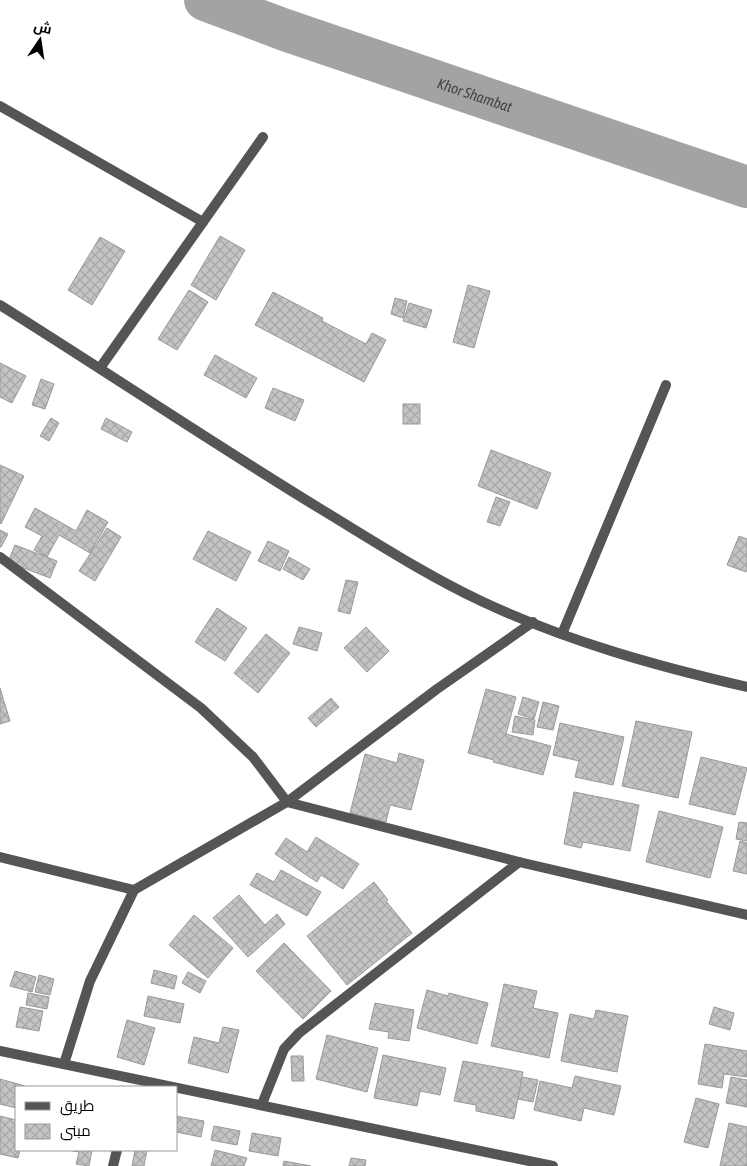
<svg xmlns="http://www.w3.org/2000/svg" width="747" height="1166" viewBox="0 0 747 1166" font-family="'Asap Condensed',Cairo,sans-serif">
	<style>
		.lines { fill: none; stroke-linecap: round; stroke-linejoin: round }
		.river { stroke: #a3a3a3; stroke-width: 42 }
		.building { fill: url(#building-cross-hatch); stroke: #999 }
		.minor { stroke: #555; stroke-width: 10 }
		.tertiary { stroke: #555; stroke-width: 10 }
		.labels { text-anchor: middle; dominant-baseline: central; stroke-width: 4.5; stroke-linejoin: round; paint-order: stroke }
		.water-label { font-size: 15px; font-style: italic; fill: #444; stroke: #fff }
	</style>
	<defs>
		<pattern id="building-cross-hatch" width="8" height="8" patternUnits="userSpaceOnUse" patternTransform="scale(1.25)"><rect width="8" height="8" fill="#c4c4c4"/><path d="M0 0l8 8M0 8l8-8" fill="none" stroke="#a7a7a7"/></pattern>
	</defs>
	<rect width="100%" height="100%" fill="#fff"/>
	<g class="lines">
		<path class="river" id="s1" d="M205 0 285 30 747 187"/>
	</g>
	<g class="building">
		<path d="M220 236 245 250 216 300 191 285Z"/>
		<path d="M100 237 125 251 92 305 68 290Z"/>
		<path d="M468 285 490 291 474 348 453 342Z"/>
		<path d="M189 290 208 302 177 350 158 339Z"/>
		<path d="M273 292 323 318 322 321 366 344 372 333 386 340 364 382 255 325Z"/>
		<path d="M395 298 407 301 403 318 391 314Z"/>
		<path d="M409 303 432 310 426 328 403 321Z"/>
		<path d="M215 355 257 378 246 398 204 375Z"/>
		<path d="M0 363 26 376 12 403 0 397Z"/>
		<path d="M41 379 54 384 45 409 32 405Z"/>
		<path d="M273 388 304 400 295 421 265 408Z"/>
		<rect x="403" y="404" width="17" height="20"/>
		<path d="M51 418 59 423 49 441 40 436Z"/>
		<path d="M106 418 132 432 127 442 101 429Z"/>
		<path d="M491 450 551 473 537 509 478 486Z"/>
		<path d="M0 465 24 476 1 524 0 523Z"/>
		<path d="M496 497 510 502 500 526 487 522Z"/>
		<path d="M35 508 76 531 87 510 108 522 90 553 59 535 47 557 34 550 42 536 25 527Z"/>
		<path d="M107 528 121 537 95 581 79 571Z"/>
		<path d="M0 530 8 534 1 547H0Z"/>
		<path d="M208 531 251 552 236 581 193 559Z"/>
		<path d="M739 536 747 539V569L746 572 727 565Z"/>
		<path d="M268 541 289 551 280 571 258 561Z"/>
		<path d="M15 545 57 561 50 578 8 562Z"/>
		<path d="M289 557 310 569 303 580 283 569Z"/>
		<path d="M346 580 358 582 350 614 338 611Z"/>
		<path d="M217 608 247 628 225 661 195 642Z"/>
		<path d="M299 627 322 633 317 651 293 644Z"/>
		<path d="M366 627 389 651 367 672 344 648Z"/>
		<path d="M266 634 290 653 258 693 234 673Z"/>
		<path d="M0 688 10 721 0 724Z"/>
		<path d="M486 689 516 697 506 734 551 746 543 775 493 762 494 760 468 753Z"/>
		<path d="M523 697 539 702 534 719 518 714Z"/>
		<path d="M331 698 339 707 316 727 308 718Z"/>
		<path d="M543 702 559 706 553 730 537 727Z"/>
		<path d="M515 716 535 720 533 735 512 732Z"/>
		<path d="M636 721 692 732 678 798 622 786Z"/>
		<path d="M560 723 624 737 613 785 575 777 579 761 553 755Z"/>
		<path d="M399 753 424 760 411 810 390 805 386 822 350 813 365 754 397 763Z"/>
		<path d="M701 757 747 768 735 815 689 804Z"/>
		<path d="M574 792 639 805 630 851 583 842 581 848 564 844Z"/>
		<path d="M659 811 723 827 710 878 646 862Z"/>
		<path d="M739 822 747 823V841L736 839Z"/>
		<path d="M316 837 359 864 343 889 321 875 317 882 275 854 286 838 307 852Z"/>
		<path d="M740 841 747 843V874L733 871Z"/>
		<path d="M281 870 321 892 307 916 250 885 257 873 274 882Z"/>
		<path d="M374 882 388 900 386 901 412 933 347 985 307 936Z"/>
		<path d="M239 895 265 925 277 914 285 924 248 957 213 918Z"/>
		<path d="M194 915 233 948 208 978 169 945Z"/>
		<path d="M284 943 331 991 303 1019 256 971Z"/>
		<path d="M154 970 177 976 174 989 151 983Z"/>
		<path d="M15 971 36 977 32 992 10 986Z"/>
		<path d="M188 972 206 981 200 993 182 983Z"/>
		<path d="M39 975 54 979 50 995 35 992Z"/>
		<path d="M504 984 537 991 533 1008 558 1013 549 1058 491 1046Z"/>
		<path d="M427 990 448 996 449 993 488 1003 477 1044 417 1028Z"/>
		<path d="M28 993 49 997 47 1009 26 1005Z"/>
		<path d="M148 996 184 1004 180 1023 144 1016Z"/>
		<path d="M375 1003 414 1010 409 1041 388 1038 389 1032 369 1029Z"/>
		<path d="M20 1007 43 1011 39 1031 16 1027Z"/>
		<path d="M714 1007 734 1013 730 1030 709 1024Z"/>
		<path d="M596 1010 628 1016 617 1072 561 1061 570 1014 594 1019Z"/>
		<path d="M127 1020 155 1028 144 1065 117 1057Z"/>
		<path d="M223 1027 239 1030 228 1073 188 1063 194 1037 219 1043Z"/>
		<path d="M327 1035 378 1048 367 1092 316 1079Z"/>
		<path d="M705 1044 747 1051V1077L724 1074 722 1088 698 1084Z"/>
		<path d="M383 1055 446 1068 440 1095 420 1091 417 1106 374 1098Z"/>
		<path d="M291 1056H303L304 1081H292Z"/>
		<path d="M463 1061 523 1072 514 1119 476 1111V1105L454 1101Z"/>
		<path d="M575 1076 621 1086 614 1115 584 1108 581 1121 534 1110 540 1081 572 1088Z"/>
		<path d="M522 1077 538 1080 533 1102 518 1099Z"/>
		<path d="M731 1077 747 1080V1107L726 1103Z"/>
		<path d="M0 1079 25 1086V1087H16V1108L0 1104Z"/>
		<path d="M696 1098 719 1104 708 1148 684 1142Z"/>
		<path d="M0 1116 16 1120V1150H20L18 1158 0 1154Z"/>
		<path d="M176 1116 204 1121 201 1137 176 1132Z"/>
		<path d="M729 1123 747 1127V1166H720Z"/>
		<path d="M214 1126 240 1131 237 1145 211 1140Z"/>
		<path d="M252 1133 281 1138 278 1156 249 1151Z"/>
		<path d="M67 1150H92L89 1166 76 1164 79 1152Z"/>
		<path d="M135 1150H147L144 1166H132Z"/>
		<path d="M215 1150 247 1158 244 1166H211Z"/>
		<path d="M351 1158 366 1160 365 1166H349Z"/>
		<path d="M284 1161 311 1166H283Z"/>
	</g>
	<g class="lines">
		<g class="minor">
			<path d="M0 106 203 222"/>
			<path d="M100 368 263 137"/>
			<path d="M0 557 201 708 253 757 287 802 519 862 747 915"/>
			<path d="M562 634 666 385"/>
			<path d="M0 857 134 890"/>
			<path d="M0 1051 553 1166"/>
			<path d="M64 1064 90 981 134 890 287 802 437 689 533 622"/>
			<path d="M262 1104 284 1049 299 1033 519 862"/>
			<path d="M113 1166 117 1150"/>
		</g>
		<path class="tertiary" d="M0 305C107 372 211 442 319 508 372 540 424 574 481 601 566 641 656 666 747 687"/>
	</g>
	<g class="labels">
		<g class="water-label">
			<text stroke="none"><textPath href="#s1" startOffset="286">Khor Shambat</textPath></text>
		</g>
	</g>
	<rect x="15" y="1086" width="162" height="65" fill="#ffffff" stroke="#999999"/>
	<rect x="25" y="1102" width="25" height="8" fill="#555555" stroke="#999999"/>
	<text x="60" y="1111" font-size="15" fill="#000000">طريق</text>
	<rect x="25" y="1124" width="25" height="15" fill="url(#building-cross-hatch)" stroke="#999999"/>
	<text x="60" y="1136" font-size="15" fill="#000000">مبنى</text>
	<g transform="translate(40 40) rotate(13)" stroke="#ffffff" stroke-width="4" paint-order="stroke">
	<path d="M0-4L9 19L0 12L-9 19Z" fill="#000000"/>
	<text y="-8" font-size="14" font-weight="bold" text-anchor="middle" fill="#000000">ش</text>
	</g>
</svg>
